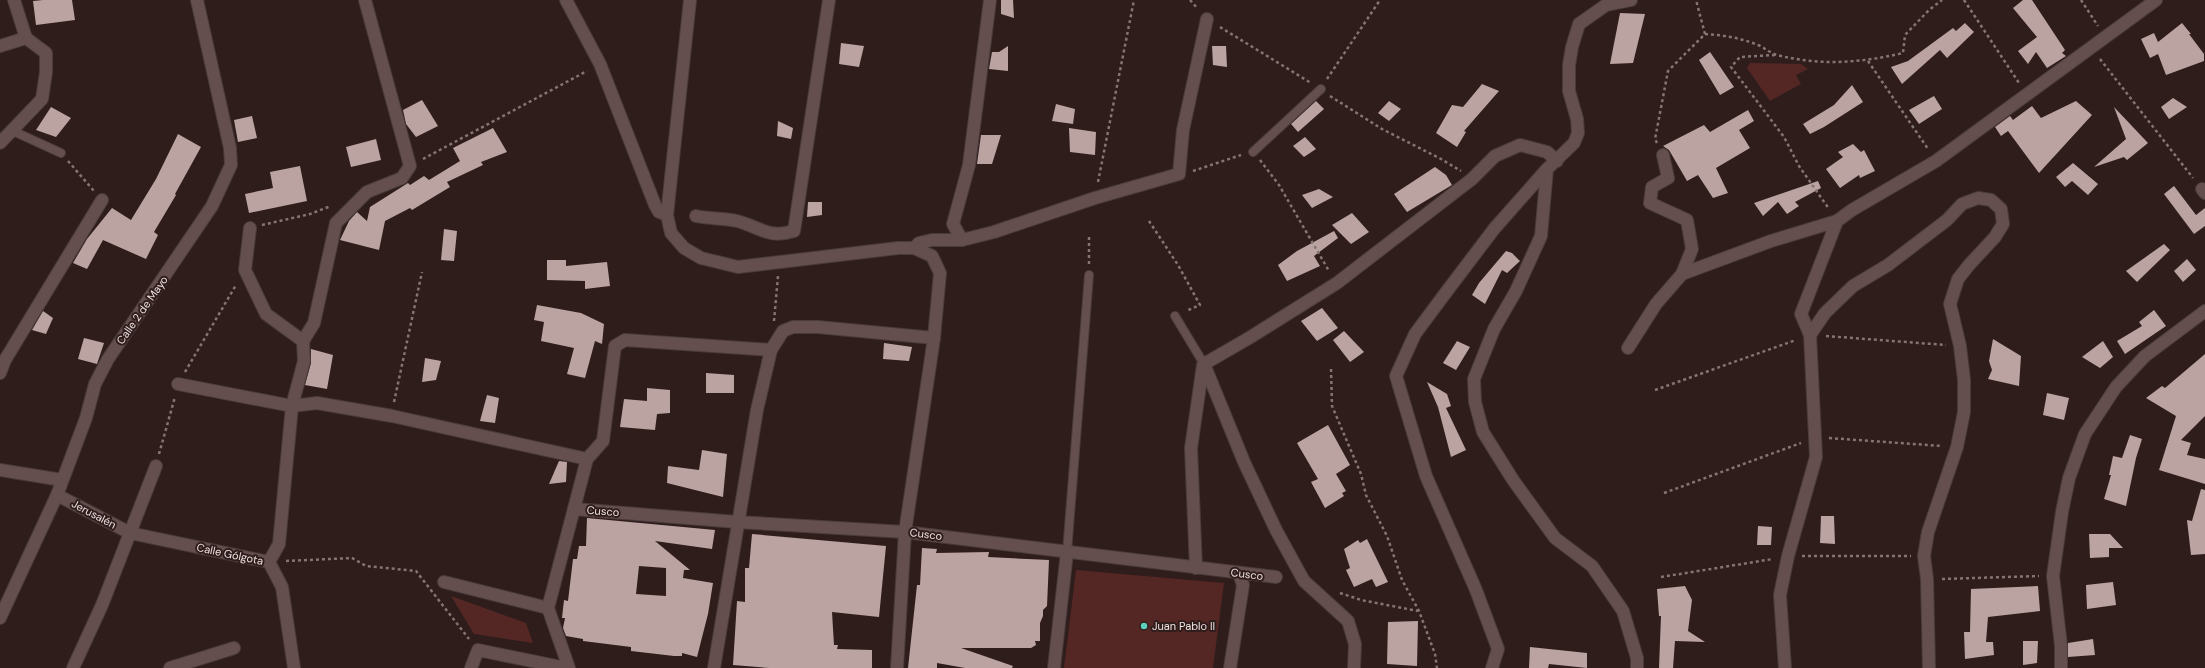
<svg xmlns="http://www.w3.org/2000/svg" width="2205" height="668" viewBox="0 0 2205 668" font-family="'DM Sans',sans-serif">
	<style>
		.green { fill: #542624 }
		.building { fill: #bba3a1; fill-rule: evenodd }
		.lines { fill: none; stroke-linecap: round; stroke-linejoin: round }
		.service-casing { stroke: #4a3b3b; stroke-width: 10 }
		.minor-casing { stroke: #4a3b3b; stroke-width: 14 }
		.tertiary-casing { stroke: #4a3b3b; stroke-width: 14 }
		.path { stroke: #847473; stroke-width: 2.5; stroke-dasharray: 3 3; stroke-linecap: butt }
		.service { stroke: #644f4e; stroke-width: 8 }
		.minor { stroke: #644f4e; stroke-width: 12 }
		.tertiary { stroke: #644f4e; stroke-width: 12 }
		.poi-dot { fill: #5bcebc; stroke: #2f1d1c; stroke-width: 1.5 }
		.labels { text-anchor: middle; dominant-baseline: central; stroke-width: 4; stroke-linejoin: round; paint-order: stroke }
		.street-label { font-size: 11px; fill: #eee1e0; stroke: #2f1d1c }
		.poi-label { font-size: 11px; fill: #eee1e0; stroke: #2f1d1c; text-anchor: start }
	</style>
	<rect width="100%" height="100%" fill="#2f1d1c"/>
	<g class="green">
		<path d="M1750 63 1801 64 1808 69 1796 75 1801 84 1770 101 1747 68Z"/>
		<path d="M1076 570 1224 583 1213 668H1064Z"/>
		<path d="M451 596 526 623 533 643 474 634Z"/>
	</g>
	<g class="building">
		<path d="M43 0H72L75 20 36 25 33 1Z"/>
		<path d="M1001 0H1013L1014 18 1001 14Z"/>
		<path d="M2023 0H2032L2065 50 2062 53 2066 56 2047 68 2036 52 2028 64 2018 51 2037 37 2013 8Z"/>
		<path d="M1620 13 1645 14 1633 63 1610 64Z"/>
		<path d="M1965 23 1974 32 1947 58 1940 50 1902 84 1891 67 1908 61 1953 28 1956 31Z"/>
		<path d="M2182 23 2191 34H2189L2204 54V61L2166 75 2158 54 2150 58 2141 39 2154 33 2158 42Z"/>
		<path d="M841 43 864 46 859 67 839 64Z"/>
		<path d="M1008 46V71L989 69 992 52H999Z"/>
		<path d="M1212 46H1226L1227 67 1213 65Z"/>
		<path d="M1710 52 1734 87 1720 95 1699 60Z"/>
		<path d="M1482 84 1499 91 1464 131 1466 132 1457 147 1436 133 1452 105 1463 107Z"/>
		<path d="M1852 85 1863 102 1824 127 1810 134 1803 124 1834 105Z"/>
		<path d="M1934 96 1942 109 1919 124 1909 110Z"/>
		<path d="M2173 98 2187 107 2169 119 2161 107Z"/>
		<path d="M422 100 438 126 416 137 406 124 403 110Z"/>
		<path d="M1316 101 1324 109 1298 132 1291 124Z"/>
		<path d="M1389 101 1401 109 1389 121 1378 113Z"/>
		<path d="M2076 101 2092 115 2039 173 2008 131 2001 136 1995 127 2010 116 2013 120 2032 106 2041 118Z"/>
		<path d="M1056 104 1075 109 1073 124 1052 121Z"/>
		<path d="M51 107 71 118 56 137 36 130Z"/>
		<path d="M2114 107 2148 143 2127 160 2124 157 2094 167 2126 139Z"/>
		<path d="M1748 110 1754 121 1739 130 1750 148 1716 168 1728 193 1713 198 1698 175 1687 181 1669 150 1663 146 1704 125 1710 132Z"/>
		<path d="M252 116 257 138 238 142 234 120Z"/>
		<path d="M778 121 793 128 791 139 777 136Z"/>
		<path d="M493 128 507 152 481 162 483 165 447 182 450 187 412 210 410 208 385 221 379 250 340 240 349 221 357 212 367 221 370 207 408 183 410 185 424 176 429 180 460 161 453 148Z"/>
		<path d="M1069 128 1096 132 1095 155 1070 152Z"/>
		<path d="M178 134 201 147 175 194 176 195 154 232 158 235 146 259 103 240 87 269 73 263 87 239 112 208 131 220 156 179Z"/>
		<path d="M981 135H1001L992 164H977Z"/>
		<path d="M1305 137 1316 149 1304 157 1293 146Z"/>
		<path d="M376 139 381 160 351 167 346 147Z"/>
		<path d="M1853 144 1861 152 1864 150 1875 171 1860 178 1859 175 1840 188 1826 169 1843 157 1838 152Z"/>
		<path d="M2073 163 2098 184 2088 195 2072 181 2065 187 2056 177Z"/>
		<path d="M300 166 307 201 249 213 245 194 273 188 270 172Z"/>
		<path d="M1435 167 1446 175 1452 185 1407 212 1394 194Z"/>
		<path d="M1818 181 1821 188 1795 202 1799 206 1787 214 1778 202 1763 216 1754 203Z"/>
		<path d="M2174 186 2196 215 2205 208V226L2194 234 2164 194Z"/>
		<path d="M1319 189 1333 197 1312 208 1302 195Z"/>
		<path d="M808 202H822V215L807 217Z"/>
		<path d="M1352 213 1369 232 1351 244 1332 225Z"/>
		<path d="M444 229 457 231 454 261 441 260Z"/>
		<path d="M1334 231 1338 238 1314 256 1320 266 1287 281 1278 265 1297 251Z"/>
		<path d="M2164 244 2170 250 2137 282 2126 271Z"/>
		<path d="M1506 251 1512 253 1520 261 1507 273 1502 270 1485 304 1472 295 1479 283Z"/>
		<path d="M2187 259 2196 270 2183 282 2174 271Z"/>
		<path d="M547 260H566V266L607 262 610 286 585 289V281L547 280Z"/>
		<path d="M537 305 581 313 604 324 602 344 595 341 585 378 567 374 574 348 541 341 544 322 534 320Z"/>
		<path d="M1322 308 1338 328 1317 341 1301 321Z"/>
		<path d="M2154 310 2166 326 2125 354 2117 341 2142 326 2139 322Z"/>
		<path d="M43 311 53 318 46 334 32 330Z"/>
		<path d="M1344 331 1364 352 1350 362 1333 340Z"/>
		<path d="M84 338 104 343 97 364 78 359Z"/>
		<path d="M1993 339 2021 356 2019 386 1988 379 1992 370 1989 361Z"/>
		<path d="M1457 341 1470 347 1456 370 1443 363Z"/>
		<path d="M2103 341 2113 357 2100 368 2082 357Z"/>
		<path d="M884 343 912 347 909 361 883 359Z"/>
		<path d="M311 349 333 355 327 389 305 385 311 363Z"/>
		<path d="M2205 354V416L2181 440 2191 443 2187 455 2205 459V484L2159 470 2176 416 2146 398 2162 386 2165 388Z"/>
		<path d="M425 358 441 361 436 380 422 382Z"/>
		<path d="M706 373 734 375V393H706Z"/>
		<path d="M1427 382 1447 394 1451 406 1446 408 1466 450 1451 457 1438 407Z"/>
		<path d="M647 388 670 390V413L657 414 655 430 620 427 624 399 647 401Z"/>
		<path d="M2047 393 2069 398 2064 420 2043 415Z"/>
		<path d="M487 395 499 398 495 423 480 421Z"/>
		<path d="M1328 425 1350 465 1336 474 1346 491 1342 493 1344 496 1325 508 1311 482 1318 479 1297 443Z"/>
		<path d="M2130 435 2142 439 2136 458 2126 506 2104 499 2111 475H2109L2113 456 2122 458Z"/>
		<path d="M702 450 727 454 723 497 667 483 668 466 699 470Z"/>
		<path d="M559 461 567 462 566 482 549 484Z"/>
		<path d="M2201 489 2205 490V554L2191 555 2187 520 2192 521Z"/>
		<path d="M1821 516H1834L1835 544 1820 543Z"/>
		<path d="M587 518 715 530 712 549 655 541 690 570H684L683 578 713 583 708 614 697 657 682 653V656H674L631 651V647L583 641V639L566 636 563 628 565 618H562L564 600 568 601 573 559H577L579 546H586ZM639 566 666 568V596L636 594Z"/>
		<path d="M1758 526 1772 527 1771 545H1757Z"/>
		<path d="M752 534 886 546 879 617 832 612 834 645H838L837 649 872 650V668H769L733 665 737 601 745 602V568H749Z"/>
		<path d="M2089 534H2110L2123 548H2109V557L2090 558Z"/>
		<path d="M1367 539 1388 582 1376 587 1372 579 1354 587 1346 570 1350 568 1344 549 1358 540 1360 543Z"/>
		<path d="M922 548 937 549 936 553 989 552 988 557 1049 560 1047 606 1043 610V616L1040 623V641H1035L1036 645 1031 648H961L1013 666 1012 668H965L937 663V668H908L917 585H920Z"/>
		<path d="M2113 582 2116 605 2087 609 2086 585Z"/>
		<path d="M1685 586 1692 600 1688 631 1705 642 1675 641 1673 668H1659L1661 616H1659L1657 589Z"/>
		<path d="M2038 586 2040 611 1988 617 1986 642H1993L1994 655 1965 659 1964 632H1970L1971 589Z"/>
		<path d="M1418 621 1417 666 1387 664 1388 622Z"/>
		<path d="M2093 639 2095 655 2068 657V643Z"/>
		<path d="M2023 641H2038L2037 663 2023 665Z"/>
		<path d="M1530 647 1587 653V668L1549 664 1548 668H1529Z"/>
	</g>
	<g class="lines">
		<defs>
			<g id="service">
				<path d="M13 131 61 153"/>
				<path d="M1253 152 1321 89"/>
				<path d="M1175 316 1204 364"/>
				<path d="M1067 552 1089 275"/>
			</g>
			<g id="minor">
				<path d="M14 0 26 38"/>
				<path d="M566 0 600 64 655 205 659 212 667 215"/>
				<path d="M0 46 26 38 46 53V72L42 99 0 143"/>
				<path d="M1547 169 1541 236 1516 291 1494 329 1474 379 1475 402 1483 432 1513 480 1555 538 1592 566 1623 611 1637 658V668"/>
				<path d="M2202 189 2205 193"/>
				<path d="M696 216C709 219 724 218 737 221 760 227 768 239 794 231L829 0"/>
				<path d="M250 228 245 270 266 314 303 341 304 361 292 406 279 544 269 562"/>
				<path d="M962 240 953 224 969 165 990 0"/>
				<path d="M914 248 919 243 932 240H962L994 232 1095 198 1179 174 1183 130 1207 19"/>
				<path d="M1682 274 1771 241 1837 221"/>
				<path d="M1810 335 1825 313 1853 286 1888 265 1947 220 1962 204 1978 198 1991 200 2001 209 2003 224 1995 237 1969 265 1958 279 1950 304 1960 346 1964 380V412L1957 447 1928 532 1924 556 1927 579 1929 668"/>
				<path d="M303 341 314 323 336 223 367 192 402 178 410 166 365 0"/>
				<path d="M1628 348 1656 304 1682 274 1692 249 1687 220 1650 203 1652 187 1668 178 1663 155"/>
				<path d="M1204 364 1249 338 1337 283 1472 179 1495 156 1520 145 1547 152 1557 161"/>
				<path d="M1204 364 1244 462 1276 530 1304 581 1348 621 1355 644 1354 668"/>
				<path d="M0 373 5 360 102 200"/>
				<path d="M178 384 292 406 317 403 392 416 587 459"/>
				<path d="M0 470 62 480"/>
				<path d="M57 495 130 533 269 562 282 587 294 668"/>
				<path d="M574 509 737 522 905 532 1276 577"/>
				<path d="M1196 568 1191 448 1203 365"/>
				<path d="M444 582 548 608"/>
				<path d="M0 618 57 495 86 418 95 384 108 359 212 206 231 165 230 148 197 0"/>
				<path d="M73 668 102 605 156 466"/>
				<path d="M170 668 234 648"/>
				<path d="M471 668 478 650 566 668"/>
				<path d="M569 668 548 608 587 459 603 441 615 346 625 340 771 350"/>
				<path d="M714 668 757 410 771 350 783 331 793 327H818L934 338"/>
				<path d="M1054 668 1067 552"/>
				<path d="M1230 668 1243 585 1239 573"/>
				<path d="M1492 668 1498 649 1476 590 1426 476 1396 376 1415 334 1447 291 1494 229 1547 169 1574 143 1578 133 1577 119 1569 91V65L1572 47 1579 24 1606 5 1631 0"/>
				<path d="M1785 668 1780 595 1788 556 1816 457 1810 335 1801 314 1837 221 1852 210 1936 161 2156 0"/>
				<path d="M2061 668V646L2053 576 2062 512 2069 478 2085 434 2116 387 2145 356 2205 311"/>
			</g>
			<path id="tertiary" d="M690 0 667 215 671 233 684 248 701 258 738 267 898 248H914L932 256 940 273 934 338 905 532 897 668"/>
		</defs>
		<use href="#service" class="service-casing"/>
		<use href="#minor" class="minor-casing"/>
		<use href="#tertiary" class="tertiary-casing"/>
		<g class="path">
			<path d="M1190 0 1198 9"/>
			<path d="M1964 0 2019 83"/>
			<path d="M2081 0 2098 26"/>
			<path d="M1220 27 1311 83"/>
			<path d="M1705 34C1723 35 1741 38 1758 45 1765 48 1770 53 1777 55 1821 66 1860 63 1903 53L1905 35 1929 10 1942 0"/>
			<path d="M1775 55 1740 57 1731 67 1784 137 1799 166 1829 209"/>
			<path d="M2100 59 2193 178"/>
			<path d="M1868 61 1928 149"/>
			<path d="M1327 79 1380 0"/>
			<path d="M1330 96 1382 129 1441 159 1461 171"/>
			<path d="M1657 143 1655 139 1668 71 1705 34 1696 0"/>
			<path d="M423 159 587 71"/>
			<path d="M1260 160 1279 185 1329 271"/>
			<path d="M68 161 94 191"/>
			<path d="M1193 171 1241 155"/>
			<path d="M1098 182 1134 0"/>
			<path d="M1149 221 1178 265 1200 305 1186 311"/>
			<path d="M262 225 310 214 331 206"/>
			<path d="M1089 264V236"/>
			<path d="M774 321 778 276"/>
			<path d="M1826 336 1946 345"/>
			<path d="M1331 369 1332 406 1361 474 1366 495 1387 536 1402 580 1419 611 1435 654 1437 668"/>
			<path d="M185 372 236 285"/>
			<path d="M1655 390 1796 340"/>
			<path d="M394 402 422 272"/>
			<path d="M1829 438 1942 446"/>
			<path d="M159 454 175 397"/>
			<path d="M1664 493 1801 443"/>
			<path d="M1802 556H1911"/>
			<path d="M286 561 352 558 366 566 416 571 469 639"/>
			<path d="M1661 577 1773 559"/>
			<path d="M1942 579 2039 576"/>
			<path d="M1340 593 1361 600 1418 611"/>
		</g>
		<use href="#service" class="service"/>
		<use href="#minor" class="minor"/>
		<use href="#tertiary" class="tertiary"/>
	</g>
	<circle class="poi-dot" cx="1144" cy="626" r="4"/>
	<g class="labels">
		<g class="street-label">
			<text transform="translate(142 310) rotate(-55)">Calle 2 de Mayo</text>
			<text transform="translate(603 511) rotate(4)">Cusco</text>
			<text transform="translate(94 514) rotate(28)">Jerusalén</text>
			<text transform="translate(926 534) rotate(7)">Cusco</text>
			<text transform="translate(230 554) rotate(12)">Calle Gólgota</text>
			<text transform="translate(1247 574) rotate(7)">Cusco</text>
		</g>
		<g class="poi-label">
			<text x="1152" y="626">Juan Pablo II</text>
		</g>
	</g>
</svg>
